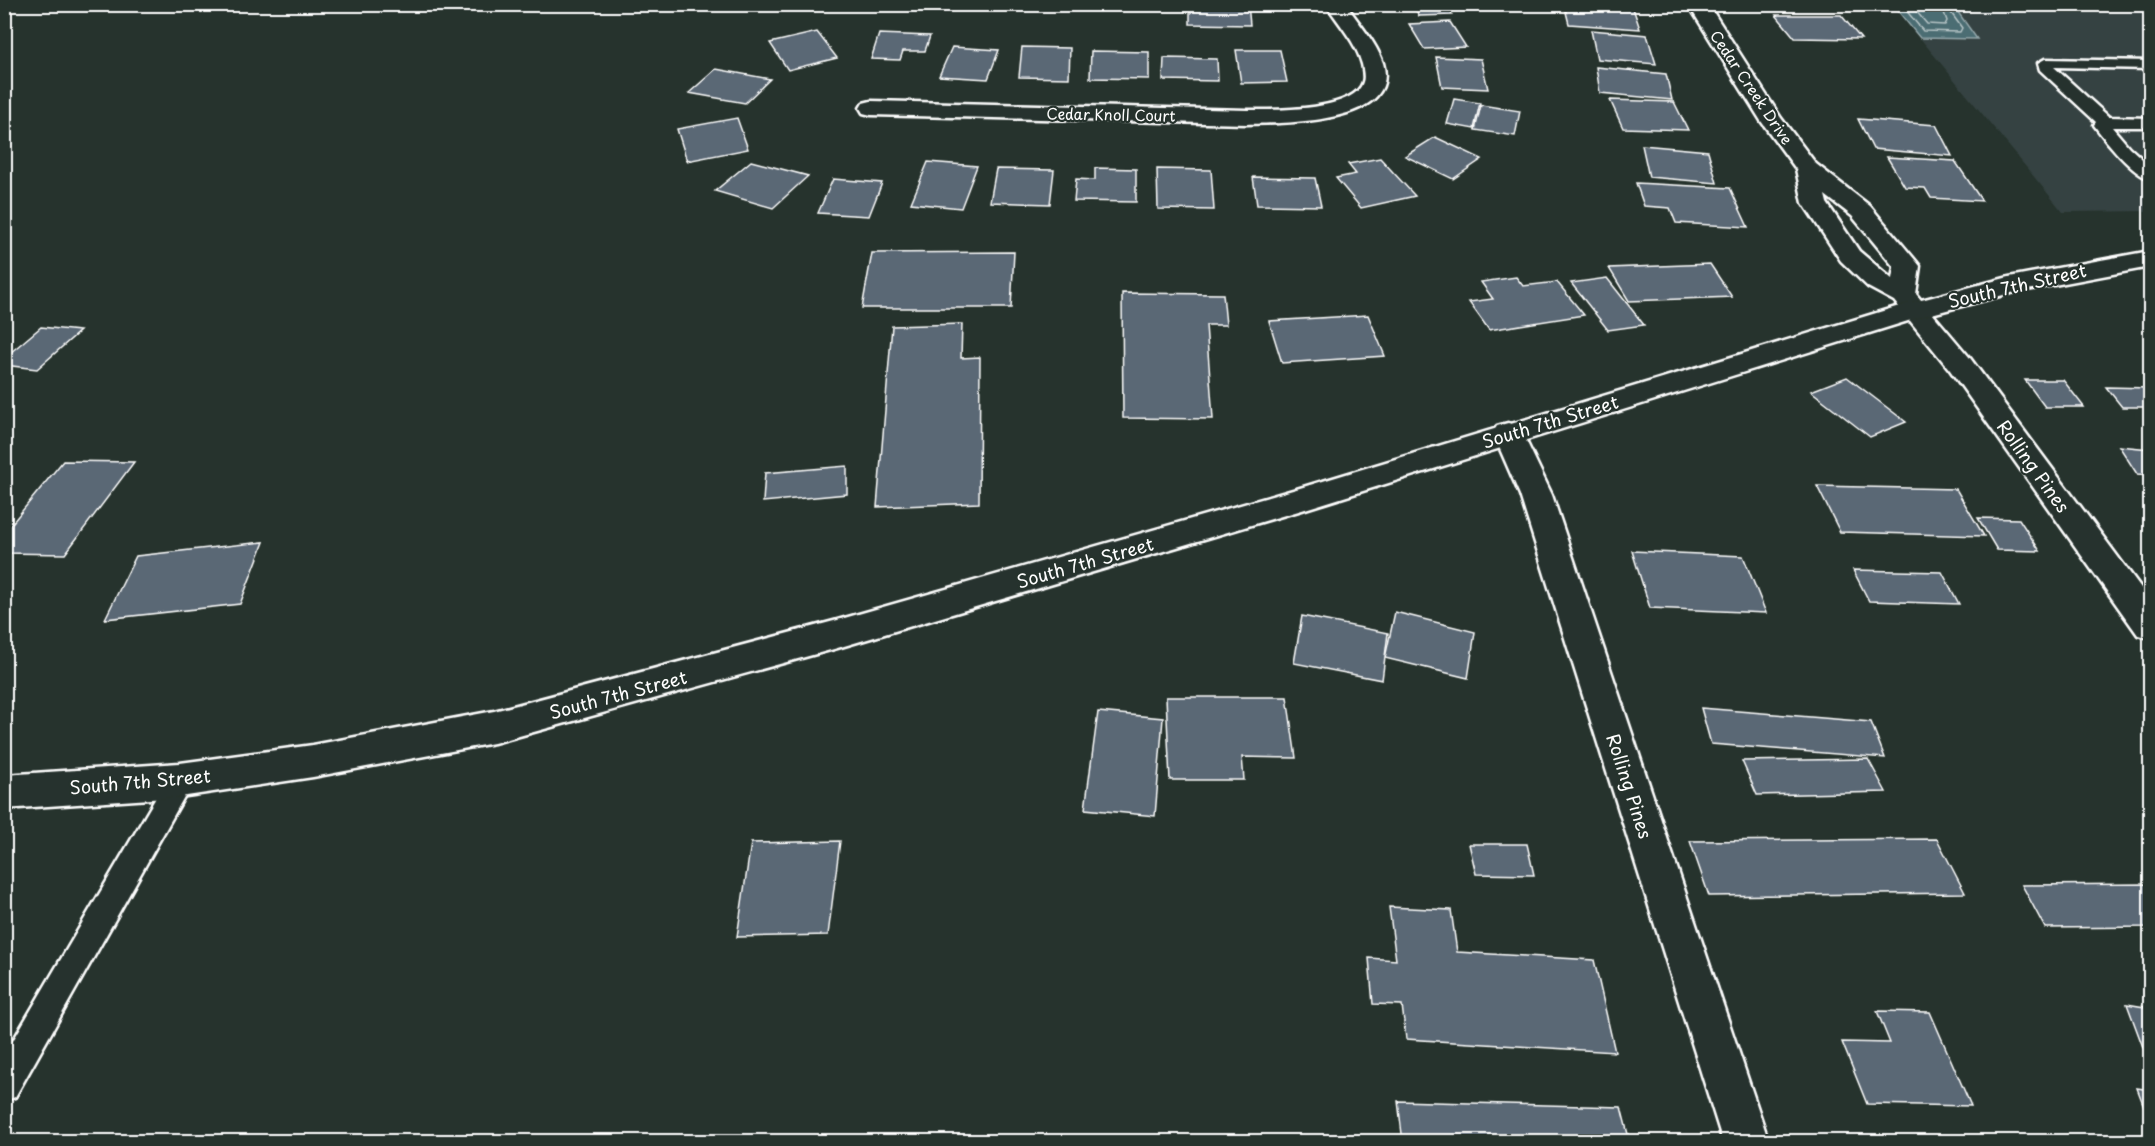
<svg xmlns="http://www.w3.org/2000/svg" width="2155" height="1146" viewBox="0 0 2155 1146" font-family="'Playpen Sans',sans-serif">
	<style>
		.built { fill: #364342 }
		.water { fill: #4c6d73; stroke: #94a7ab; stroke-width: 1.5 }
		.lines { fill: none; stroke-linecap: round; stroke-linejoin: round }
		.shore { stroke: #b7c5c7; stroke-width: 1.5 }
		.building { fill: #5a6774; stroke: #fff; stroke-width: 1.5 }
		.lane-casing { stroke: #fff; stroke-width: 5 }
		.street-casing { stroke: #fff; stroke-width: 5 }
		.secondary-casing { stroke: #fff; stroke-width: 5 }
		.lane { fill: #26332d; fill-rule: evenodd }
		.street { fill: #26332d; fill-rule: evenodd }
		.secondary { fill: #26332d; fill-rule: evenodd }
		.labels { text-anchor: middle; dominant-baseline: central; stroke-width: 4.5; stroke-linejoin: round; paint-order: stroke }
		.far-street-label { font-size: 15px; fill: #fff; stroke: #26332d }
		.street-label { font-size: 18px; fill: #fff; stroke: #26332d }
	</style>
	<rect width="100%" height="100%" fill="#26332d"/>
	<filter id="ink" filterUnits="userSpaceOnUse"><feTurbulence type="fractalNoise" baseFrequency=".0167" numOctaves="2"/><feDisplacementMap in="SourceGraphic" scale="12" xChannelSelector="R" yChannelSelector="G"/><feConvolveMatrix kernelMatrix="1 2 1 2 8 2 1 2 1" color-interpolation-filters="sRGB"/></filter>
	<g filter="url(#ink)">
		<path class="built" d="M1953 5H2150V211L2063 212 1920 38 1976 39Z"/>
		<path class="water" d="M1893 5H1953L1977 39 1920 38Z"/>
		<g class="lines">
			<g class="shore">
				<path d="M1901 4 1923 31 1960 32 1962 28 1949 10 1948 4"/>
				<path d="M1910 4 1927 24 1945 25 1947 21 1941 4"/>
			</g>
		</g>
		<g class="building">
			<path d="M1248 4 1250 25 1190 24V5Z"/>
			<path d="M1413 4H1447L1452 15 1419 16Z"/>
			<path d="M1564 4 1633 8 1640 29 1569 24Z"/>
			<path d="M1776 15H1841L1861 39 1795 38Z"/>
			<path d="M1450 22 1466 47 1424 49 1409 24Z"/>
			<path d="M1591 30 1647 35 1656 64 1597 59Z"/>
			<path d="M817 32 837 58 788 70 770 43Z"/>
			<path d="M879 34 930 36 925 51H903L900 60 871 59Z"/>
			<path d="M952 47 999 50 988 79 939 76Z"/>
			<path d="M1022 47 1070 48 1069 78 1019 77Z"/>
			<path d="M1236 50H1280L1287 82 1241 83Z"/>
			<path d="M1091 51 1149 52V79L1090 78Z"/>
			<path d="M1436 57 1481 59 1488 89 1442 87Z"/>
			<path d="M1164 58 1217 59 1218 81 1163 80Z"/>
			<path d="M1596 67 1666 74 1672 100 1600 93Z"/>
			<path d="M716 69 770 79 745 103 689 93Z"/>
			<path d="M1454 99 1480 103 1474 129 1447 124Z"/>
			<path d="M1610 100 1674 102 1688 130 1623 128Z"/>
			<path d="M1481 105 1520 111 1515 136 1475 130Z"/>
			<path d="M737 118 748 149 687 161 677 129Z"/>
			<path d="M1858 119 1936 125 1952 156 1873 149Z"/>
			<path d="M1435 137 1482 159 1453 179 1405 156Z"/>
			<path d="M1642 145 1708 151 1717 183 1649 177Z"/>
			<path d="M1887 157 1955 161 1982 201 1931 198 1925 188 1905 187Z"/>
			<path d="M1380 158 1415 196 1361 208 1336 178 1356 174 1348 164Z"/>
			<path d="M751 161 808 176 773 208 715 191Z"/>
			<path d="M928 162 977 166 961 208 911 203Z"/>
			<path d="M1095 168 1136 169V202L1074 201 1076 179 1095 180Z"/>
			<path d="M996 169 1054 170 1050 204 990 202Z"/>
			<path d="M1157 169 1211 170 1214 210 1158 209Z"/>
			<path d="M1253 177 1315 178 1321 206 1257 205Z"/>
			<path d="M833 179 882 183 869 216 818 213Z"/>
			<path d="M1636 183 1730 188 1748 227 1676 223 1670 208 1644 206Z"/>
			<path d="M1014 252 1011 308H862L872 253Z"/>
			<path d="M1710 264 1732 297 1629 301 1609 268Z"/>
			<path d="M1516 277 1523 286 1557 282 1584 315 1489 330 1469 302 1493 299 1481 282Z"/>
			<path d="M1607 278 1644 325 1608 330 1571 283Z"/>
			<path d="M1122 293 1223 294 1226 325H1206L1213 419 1123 418Z"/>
			<path d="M1368 315 1385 356 1282 363 1269 321Z"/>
			<path d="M962 324 961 358 980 357 979 503 877 507 892 326Z"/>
			<path d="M41 327 80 331 37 369 4 365V358Z"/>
			<path d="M1847 377 1906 422 1870 437 1811 391Z"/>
			<path d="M2025 380H2063L2084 407H2045Z"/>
			<path d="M2106 387 2150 388V407H2122Z"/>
			<path d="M2119 446 2150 449V475L2137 474Z"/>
			<path d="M63 461 134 462 65 554 4 553V533Z"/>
			<path d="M847 466V494L763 502 765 473Z"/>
			<path d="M1817 486 1956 489 1984 536 1840 532Z"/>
			<path d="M1978 518 2019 519 2040 551 1997 550Z"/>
			<path d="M264 542 240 604 105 619 136 556Z"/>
			<path d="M1632 551 1743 556 1766 613 1650 608Z"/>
			<path d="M1853 570 1942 572 1959 604 1869 601Z"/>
			<path d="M1395 612 1475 632 1468 678 1385 658Z"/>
			<path d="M1302 616 1388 633 1382 680 1294 663Z"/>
			<path d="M1166 697H1287L1296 758 1242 757 1244 780H1170Z"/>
			<path d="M1701 708 1871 722 1885 758 1711 744Z"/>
			<path d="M1098 712 1163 718 1155 816 1085 809Z"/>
			<path d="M1868 759 1886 792 1757 795 1742 761Z"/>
			<path d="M1937 839 1965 893 1709 896 1690 841Z"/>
			<path d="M840 841 828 935 737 937 751 843Z"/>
			<path d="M1469 844H1527L1534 875 1476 874Z"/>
			<path d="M2150 884V927L2045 928 2022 885Z"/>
			<path d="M1389 907 1451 910 1457 952 1594 960 1615 1052 1406 1039 1402 1005 1373 1004 1369 958 1396 960Z"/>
			<path d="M2127 1004 2150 1008V1066Z"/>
			<path d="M1877 1011 1930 1012 1971 1106 1867 1104 1842 1042 1890 1043Z"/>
			<path d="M2137 1088 2150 1090V1122Z"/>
			<path d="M1398 1101 1621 1107 1630 1142H1403Z"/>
		</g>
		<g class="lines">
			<defs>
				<g id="lane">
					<path d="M2045 59 2150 61V69L2054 67 2109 117 2150 118V127H2112L2129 147 2150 166V179C2133 175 2105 140 2094 125L2096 122 2040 70 2038 63Z"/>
					<path d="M180 769 189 772 193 780 189 788 15 1097 4 1101V1056L171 772Z"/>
				</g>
				<g id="street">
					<path d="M1326 4H1346C1358 23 1376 42 1383 63 1401 125 1283 123 1247 124L871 115 863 113 860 108 863 103 871 101 1247 110C1272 110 1354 112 1363 82 1365 77 1363 69 1362 64 1356 42 1338 23 1326 4Z"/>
					<path d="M1688 4H1708L1781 118 1816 164 1870 206 1916 261 1920 266 1916 294 1970 358 2150 600V638L2138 635 1950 370 1894 301 1868 287 1841 261 1803 203 1796 169 1761 121ZM1825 195 1852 216 1894 267 1892 279 1859 251 1827 203Z"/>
					<path d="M1508 423 1519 426 1552 495 1769 1142H1723L1520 495 1493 433 1497 426Z"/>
				</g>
				<path id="secondary" d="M2150 251V267L2011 293 1924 316 1302 510 834 649 494 743 313 777 180 797 4 809V775L180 763 313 745 494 711 834 621 1300 488 1906 304 2009 277Z"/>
			</defs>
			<use href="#lane" class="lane-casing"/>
			<use href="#street" class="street-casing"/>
			<use href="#secondary" class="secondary-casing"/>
			<use href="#lane" class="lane"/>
			<use href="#street" class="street"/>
			<use href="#secondary" class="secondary"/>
		</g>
	</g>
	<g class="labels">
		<g class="far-street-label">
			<text transform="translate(1752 87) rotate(56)">Cedar Creek Drive</text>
			<text transform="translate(1111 114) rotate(1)">Cedar Knoll Court</text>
		</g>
		<g class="street-label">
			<text transform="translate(2017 285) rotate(-13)">South 7th Street</text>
			<text transform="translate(1550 421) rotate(-17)">South 7th Street</text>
			<text transform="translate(2034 466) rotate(54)">Rolling Pines</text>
			<text transform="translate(1085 562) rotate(-16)">South 7th Street</text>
			<text transform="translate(618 694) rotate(-15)">South 7th Street</text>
			<text transform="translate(140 781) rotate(-5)">South 7th Street</text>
			<text transform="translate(1630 786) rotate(72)">Rolling Pines</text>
		</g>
	</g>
	<rect width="2155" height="1146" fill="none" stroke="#26332d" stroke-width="24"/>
	<rect x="12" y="12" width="2131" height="1122" fill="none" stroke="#fff" stroke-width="2" filter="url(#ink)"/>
</svg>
